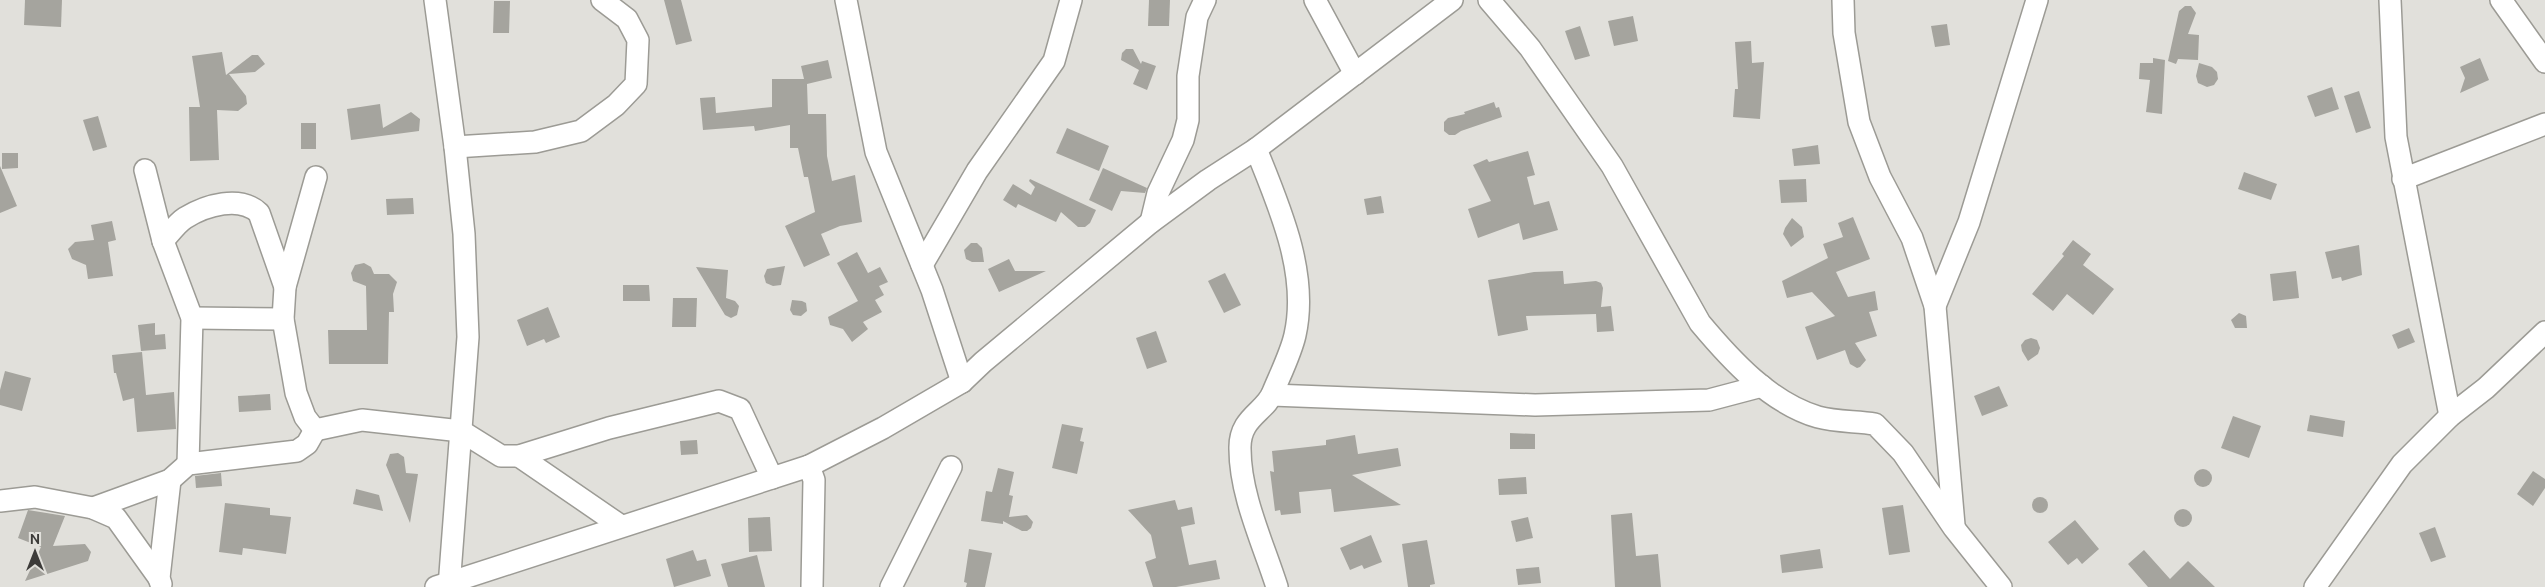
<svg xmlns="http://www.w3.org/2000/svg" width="2545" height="587" viewBox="0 0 2545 587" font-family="Ubuntu,sans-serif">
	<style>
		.building { fill: #a5a49e }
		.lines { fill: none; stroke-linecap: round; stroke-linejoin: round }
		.minor-casing { stroke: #9c9b95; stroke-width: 24 }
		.minor { stroke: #fff; stroke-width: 21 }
	</style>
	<rect width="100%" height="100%" fill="#e1e0db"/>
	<g class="building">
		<path d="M25 0H62L61 27 24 25Z"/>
		<path d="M664 0H681L692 41 676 45Z"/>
		<path d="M1149 0H1170L1169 26H1148Z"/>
		<path d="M494 1H510L509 33H493Z"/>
		<path d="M2185 6H2191L2196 13 2188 34 2199 35 2198 60 2178 59 2176 64 2168 61 2179 11Z"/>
		<path d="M1633 16 1638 41 1614 46 1608 21Z"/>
		<path d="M1947 24 1950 45 1935 47 1931 26Z"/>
		<path d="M1580 26 1590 56 1575 60 1565 31Z"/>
		<path d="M1751 41 1752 63 1764 62 1760 119 1733 117 1735 89H1738L1735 42Z"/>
		<path d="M1126 49H1133L1141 64 1142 61 1156 66 1147 90 1133 84 1139 70 1121 60 1122 53Z"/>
		<path d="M222 52 226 75 252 55H258L265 64 255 72 229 74 246 96 247 104 238 111 217 110 219 160 190 161 189 107H200L192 56Z"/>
		<path d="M2153 58 2165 60 2162 114 2146 112 2150 80 2139 79 2140 63H2153Z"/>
		<path d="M2480 58 2489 80 2460 93 2465 78 2460 67Z"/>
		<path d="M828 60 832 78 807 84 808 114H826L827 156 832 181 855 175 862 222 840 226 821 234 830 255 804 267 785 226 815 212 808 177H804L798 148H790V125L755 131 754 126 703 130 700 98 715 97 716 113 772 107V79H804L801 66Z"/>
		<path d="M2199 63 2212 67 2217 72 2218 79 2214 85 2207 87 2198 83 2196 76Z"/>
		<path d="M2332 87 2339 109 2315 117 2307 96Z"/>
		<path d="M2359 91 2371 128 2356 133 2344 96Z"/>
		<path d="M1494 102 1496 108 1499 107 1502 117 1461 131 1455 135H1449L1444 131V122L1448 118 1465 114 1464 112Z"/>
		<path d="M380 104 383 128 411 112 420 119 419 131 351 140 347 109Z"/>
		<path d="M98 116 107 147 93 151 83 120Z"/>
		<rect x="301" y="123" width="15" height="26"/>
		<path d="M1067 128 1109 146 1099 171 1056 153Z"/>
		<path d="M1818 145 1820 164 1794 166 1792 149Z"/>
		<path d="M1528 151 1535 175 1527 177 1534 205 1549 201 1558 230 1523 240 1519 223 1478 238 1468 209 1491 201 1473 165 1487 159 1489 162Z"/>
		<path d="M2 153H18V168L2 169Z"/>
		<path d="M0 166 17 206 0 213Z"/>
		<path d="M1103 168 1147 188 1145 193 1121 191 1112 211 1089 200Z"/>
		<path d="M2244 172 2277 184 2271 200 2238 189Z"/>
		<path d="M1030 179 1096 210 1090 223 1085 227H1078L1061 212 1056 222 1018 204 1016 208 1003 200 1013 184 1031 195 1035 187 1029 181Z"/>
		<path d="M1806 179 1807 202 1781 203 1779 180Z"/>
		<path d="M1381 196 1384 213 1367 215 1364 199Z"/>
		<path d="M413 198 414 214 387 215 386 199Z"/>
		<path d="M1853 217 1870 259 1836 272 1848 297 1875 291 1878 310 1869 312 1877 336 1855 343 1866 360 1860 367 1857 368 1850 364 1845 350 1817 360 1805 327 1835 316 1812 292 1787 298 1782 281 1828 258 1823 244 1843 237 1838 223Z"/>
		<path d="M1792 218 1802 227 1804 237 1791 247 1783 234 1785 228Z"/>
		<path d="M112 221 116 240 108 242 113 276 88 279 86 265 72 259 68 249 75 242 94 240 91 225Z"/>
		<path d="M2073 240 2091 254 2083 265 2114 289 2093 315 2067 294 2053 311 2032 294 2064 256 2062 254Z"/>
		<path d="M971 243H977L982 248 984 262H972L966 259 964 250Z"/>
		<path d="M2359 245 2362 275 2342 281 2341 277 2332 279 2325 252Z"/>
		<path d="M857 252 868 273 880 267 888 282 879 286 884 295 875 300 882 312 863 322 868 329 852 342 843 329 830 325 828 317 858 301 837 263Z"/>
		<path d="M1009 259 1015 271H1046L999 292 988 269Z"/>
		<path d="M364 263 371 267 374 274H389L397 282 393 294 394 312H389L388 364H329L328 330H367L366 286 353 281 351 273 355 265Z"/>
		<path d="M785 266 781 285 773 286 766 283 764 276 767 269Z"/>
		<path d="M696 267 728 270 726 298 735 301 739 306 737 315 731 318 725 315Z"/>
		<path d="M1563 271 1564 284 1596 281 1601 283 1603 288 1601 307 1611 306 1614 331 1597 332 1596 314 1526 316 1528 330 1498 336 1488 280 1534 272Z"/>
		<path d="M2296 271 2299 298 2273 301 2270 274Z"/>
		<path d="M1225 273 1241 305 1224 313 1208 281Z"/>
		<path d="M623 285H649L650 301H623Z"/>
		<path d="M673 298H697L696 327H672Z"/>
		<path d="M792 300 802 301 806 303 807 311 801 316 793 315 790 310Z"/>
		<path d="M548 307 560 337 546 343 544 339 527 346 517 320Z"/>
		<path d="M2239 313 2246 316 2247 328H2235L2231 320Z"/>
		<path d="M155 323V335L165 334 166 349 141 351 138 325Z"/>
		<path d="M2409 328 2415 342 2398 349 2392 335Z"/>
		<path d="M1156 331 1167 362 1147 369 1136 338Z"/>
		<path d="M2031 338 2037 340 2040 348 2038 354 2028 361 2022 351 2021 345 2025 340Z"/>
		<path d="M142 352 146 395 174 392 176 429 137 432 134 398 123 401 116 373H114L112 355Z"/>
		<path d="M5 371 31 378 22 411 0 405V390Z"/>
		<path d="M1999 386 2008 406 1982 416 1974 396Z"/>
		<path d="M270 394 271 410 239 412 238 396Z"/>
		<path d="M2310 415 2345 421 2343 437 2307 431Z"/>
		<path d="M2233 416 2261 426 2249 458 2221 448Z"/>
		<path d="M1062 424 1083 428 1080 441 1084 442 1077 474 1052 468Z"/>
		<path d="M1510 433 1535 434V449H1510Z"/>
		<path d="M1355 435 1358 454 1398 448 1401 466 1352 475 1401 505 1334 512 1331 489 1299 492 1301 513 1281 515 1280 510 1275 511 1270 471 1274 472 1272 451 1326 445V440Z"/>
		<path d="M697 440 698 454 681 455 680 441Z"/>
		<path d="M398 453 404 457 406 473 418 474 410 523 386 465 390 454Z"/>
		<path d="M998 468 1014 472 1009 495 1013 496 1009 517 1027 515 1033 522 1031 528 1027 531H1022L1003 521V524L981 521 986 491 992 492Z"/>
		<circle cx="2203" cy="478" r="9"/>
		<path d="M2533 471 2545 479V488L2533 506 2517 494Z"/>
		<path d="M221 473 222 486 196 488 195 476Z"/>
		<path d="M1526 477 1527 494 1499 495 1498 479Z"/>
		<path d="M356 489 379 495 383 511 353 504Z"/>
		<circle cx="2040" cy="505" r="8"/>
		<path d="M1175 500 1178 510 1192 507 1195 524 1181 527 1189 565 1216 560 1220 579 1176 587H1153L1145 562 1156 558 1151 535 1128 510Z"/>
		<path d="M225 503 270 508V515L291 517 286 554 243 548 242 555 219 552Z"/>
		<path d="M1903 505 1910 552 1889 555 1882 508Z"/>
		<circle cx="2183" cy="518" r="9"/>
		<path d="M28 510 65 516 53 546 85 544 91 552 88 561 25 581 41 547 18 538Z"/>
		<path d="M1632 513 1636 556 1658 554 1661 587H1615L1611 515Z"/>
		<path d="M770 517 772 551 749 552 748 518Z"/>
		<path d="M1528 517 1533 538 1516 542 1511 521Z"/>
		<path d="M2075 520 2099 549 2082 564 2077 558 2068 565 2048 542Z"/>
		<path d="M2435 527 2446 557 2431 562 2419 533Z"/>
		<path d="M1371 535 1382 562 1364 569 1362 565 1350 570 1340 548Z"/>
		<path d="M1427 540 1435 584 1430 585V587H1408L1402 544Z"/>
		<path d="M969 549 992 553 985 587H966L967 583 964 582Z"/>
		<path d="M1820 549 1823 568 1782 573 1780 555Z"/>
		<path d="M693 550 697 561 706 559 711 576 674 587 666 559Z"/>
		<path d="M2144 550 2170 579 2188 561 2215 587H2148L2128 564Z"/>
		<path d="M757 555 765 587H728L721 564Z"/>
		<path d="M1539 567 1541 583 1518 585 1516 569Z"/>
	</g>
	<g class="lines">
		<defs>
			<g id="minor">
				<path d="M435 0 455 147 464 234 468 337 449 587"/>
				<path d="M846 0 876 152 932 290 962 382"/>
				<path d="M1315 0 1355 74"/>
				<path d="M1489 0 1530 48 1612 166 1700 323C1731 360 1770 403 1818 417 1836 422 1857 421 1875 424L1903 453 1954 528 2001 587"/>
				<path d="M1843 0 1844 33 1859 122 1880 177 1912 238 1935 306 1954 525"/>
				<path d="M2390 0 2396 137 2450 416"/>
				<path d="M2501 0 2545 62"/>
				<path d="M455 147 535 142 581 131 616 105 636 84 638 40 627 19 602 0"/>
				<path d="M1256 149C1279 206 1309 273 1295 335 1291 353 1280 375 1273 392 1266 412 1239 417 1240 449 1240 495 1263 543 1277 587"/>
				<path d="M145 170 163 241 192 318 188 464"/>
				<path d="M316 177 285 287 283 319 296 393 305 417 315 430 362 420 461 431 501 456H519L609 428 719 401 740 409 772 478"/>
				<path d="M2403 179 2545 124"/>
				<path d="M1151 222 1158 193 1183 140 1188 120V76L1197 17 1205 0"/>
				<path d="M163 241C170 233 177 223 185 218 206 205 240 195 259 213L285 287"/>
				<path d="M922 265 977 171 1054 61 1071 0"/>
				<path d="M1935 306 1969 222 2037 0"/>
				<path d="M192 318 283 319"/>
				<path d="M1272 395 1535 405 1709 400 1762 386"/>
				<path d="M519 456 621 526"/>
				<path d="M809 466 814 480 812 587"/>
				<path d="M0 501 35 497 93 508 116 518 159 578"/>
				<path d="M93 508 170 480 188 464 297 451 307 444 315 430"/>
				<path d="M161 584 159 578 170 480"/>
				<path d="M436 587 809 466 883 428 962 382 983 362 1151 222 1208 180 1256 149 1452 0"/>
				<path d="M891 587 951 467"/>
				<path d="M2315 587 2402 464 2450 416 2486 388 2545 332"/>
			</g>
		</defs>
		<use href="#minor" class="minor-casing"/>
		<use href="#minor" class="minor"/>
	</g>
	<g transform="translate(35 552)" stroke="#e1e0db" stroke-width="4" paint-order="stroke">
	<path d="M0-4L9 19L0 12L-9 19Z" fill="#3c3b39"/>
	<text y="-8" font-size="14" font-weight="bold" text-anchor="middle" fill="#3c3b39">N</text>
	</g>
</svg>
